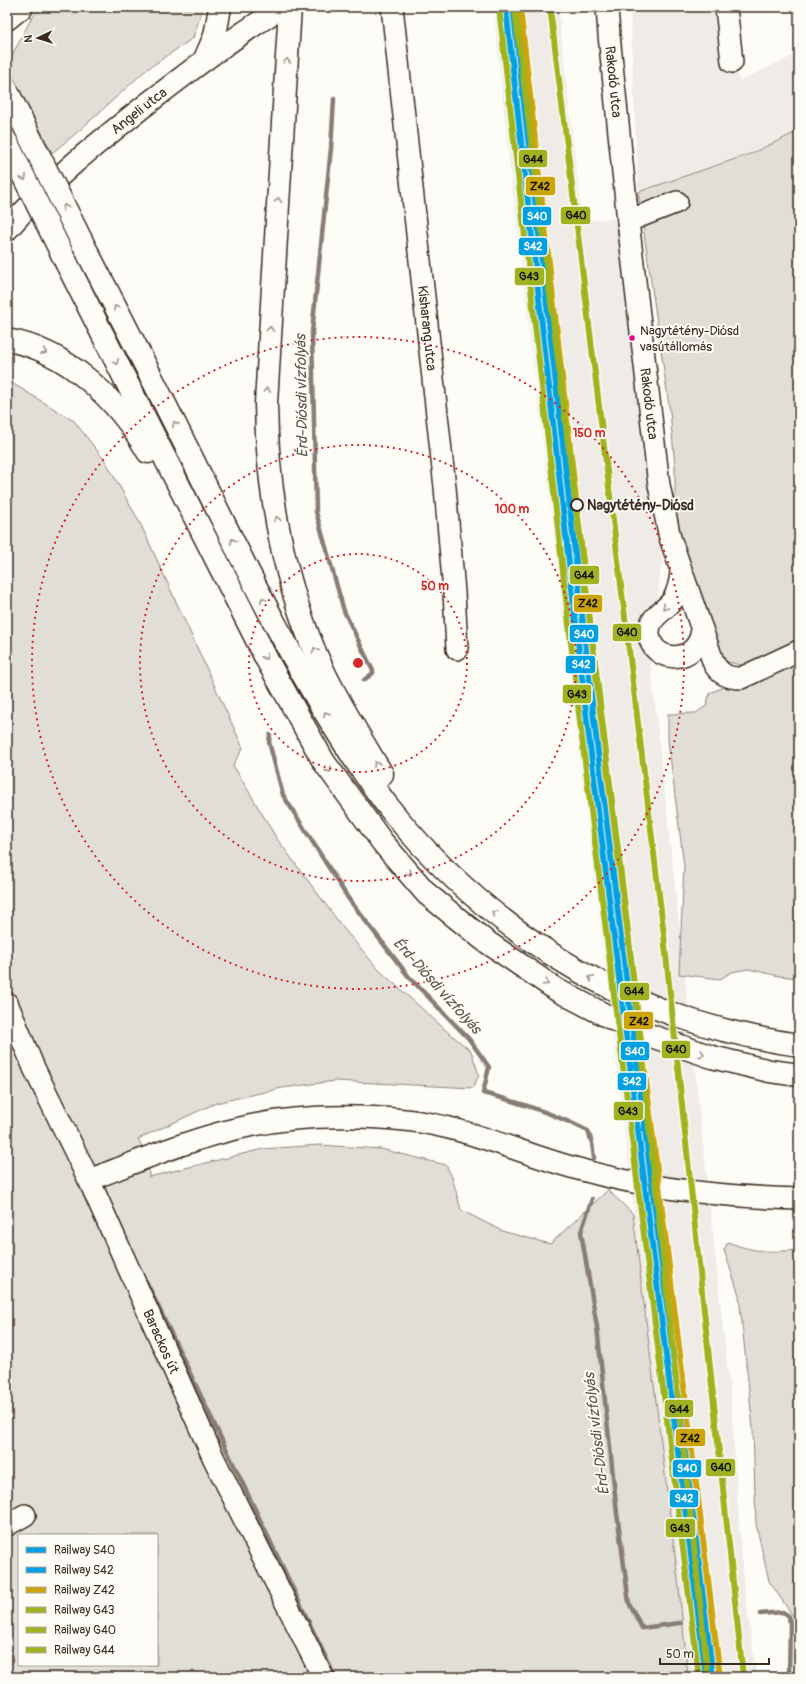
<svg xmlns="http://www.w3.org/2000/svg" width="806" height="1684" viewBox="0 0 806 1684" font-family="Pangolin,sans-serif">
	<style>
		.built { fill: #efece7 }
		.green { fill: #e1ded7; stroke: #8e847a; fill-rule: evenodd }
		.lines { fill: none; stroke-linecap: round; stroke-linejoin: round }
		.stream { stroke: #887d74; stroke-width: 4.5 }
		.minor-casing { stroke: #3b2a1e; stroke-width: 24 }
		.highway-casing { stroke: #3b2a1e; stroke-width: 25 }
		.minor { stroke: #fdfcf7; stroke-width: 21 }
		.highway { stroke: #fdfcf7; stroke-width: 22 }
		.highway-bridge-casing { stroke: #3b2a1e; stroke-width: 25; stroke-linecap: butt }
		.highway-bridge { stroke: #fdfcf7; stroke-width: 22 }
		.rail-1-casing { stroke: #fdfcf7; stroke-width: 9 }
		.rail-2-casing { stroke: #fdfcf7; stroke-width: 9 }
		.rail-3-casing { stroke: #fdfcf7; stroke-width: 9 }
		.rail-4-casing { stroke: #fdfcf7; stroke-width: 9 }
		.rail-5-casing { stroke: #fdfcf7; stroke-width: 9 }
		.rail-6-casing { stroke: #fdfcf7; stroke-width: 9 }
		.rail-1 { stroke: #00a0e3; stroke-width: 6 }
		.rail-2 { stroke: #00a0e3; stroke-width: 6 }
		.rail-3 { stroke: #cda408; stroke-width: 6 }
		.rail-4 { stroke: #9eb31f; stroke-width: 6 }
		.rail-5 { stroke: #9eb31f; stroke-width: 6 }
		.rail-6 { stroke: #9eb31f; stroke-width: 6 }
		.oneway { stroke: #9c938a }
		.ring { fill: none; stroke: #d62828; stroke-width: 2; stroke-dasharray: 2 4 }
		.bus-dot { fill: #e5007d; stroke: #fdfcf7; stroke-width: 1.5 }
		.stop-dot { fill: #fdfcf7; stroke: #3b2a1e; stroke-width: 2 }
		.labels { text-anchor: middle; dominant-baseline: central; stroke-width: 4; stroke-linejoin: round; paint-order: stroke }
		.bus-label { font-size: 13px; fill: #3b2a1e; stroke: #fdfcf7; text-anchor: start }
		.street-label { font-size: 14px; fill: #3b2a1e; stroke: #fdfcf7 }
		.stop-label { font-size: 14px; font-weight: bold; fill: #3b2a1e; stroke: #fdfcf7; text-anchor: start }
		.water-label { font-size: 15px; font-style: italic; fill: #615349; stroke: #fdfcf7 }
		.centre { fill: #d62828; stroke: #fdfcf7; stroke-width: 2 }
		.ring-label { font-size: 12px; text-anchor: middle; font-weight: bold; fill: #d62828; stroke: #fdfcf7; stroke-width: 4; stroke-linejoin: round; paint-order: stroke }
		.line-badge { stroke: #fdfcf7; stroke-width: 1.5 }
		.badge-label { font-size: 11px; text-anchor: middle; font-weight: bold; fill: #fff }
		.pale-badge-label { font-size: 11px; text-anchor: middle; font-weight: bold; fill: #111 }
	</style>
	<rect width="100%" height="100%" fill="#fdfcf7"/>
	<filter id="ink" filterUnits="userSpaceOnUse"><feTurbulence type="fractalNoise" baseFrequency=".025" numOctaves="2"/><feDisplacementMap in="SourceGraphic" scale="8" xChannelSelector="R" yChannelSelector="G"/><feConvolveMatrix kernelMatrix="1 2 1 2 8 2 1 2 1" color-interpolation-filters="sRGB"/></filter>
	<g filter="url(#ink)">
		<g class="built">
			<path d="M495 7H558L582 221 617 218 644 459 662 560 650 659 731 1400 743 1581 757 1677H688L687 1676 679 1588 509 157 495 24Z"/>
			<path d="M630 7H729L739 81 799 53V131L750 154 638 192Z"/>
		</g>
		<g class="green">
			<path d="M41 7H203L193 38 146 70 80 130 52 153 7 65 31 19Z"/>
			<path d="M799 131V641L744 666 724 661 675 522V466L670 412 638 192 750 154Z"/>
			<path d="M7 380 74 421 106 462 141 525 243 748 233 765 277 839 344 929 379 970 449 1033 471 1051 479 1075 473 1088 335 1081 282 1088 216 1103 138 1139C147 1153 149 1161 149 1177L263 1149 319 1145 381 1149 446 1165 452 1177 461 1210 502 1231 550 1244 608 1190 633 1214 679 1588 688 1677H7ZM19 1535H157V1665H19Z"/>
			<path d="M799 654V978L779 976 748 969 732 972 720 979 679 974 684 866 668 740V714L696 713 706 706 710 693Z"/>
			<path d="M728 1242C756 1253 770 1252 799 1250V1677H796L799 1625 769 1581 756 1524 753 1429 739 1295 724 1250Z"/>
		</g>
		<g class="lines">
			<g class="stream">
				<path d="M334 99 331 148 312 332 316 512 344 611 373 671V673L364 680"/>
				<path d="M270 735 269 742 283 795 348 898 409 977 469 1039 489 1067 483 1093C519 1102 555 1114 588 1131L592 1143 594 1158"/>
				<path d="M592 1199 581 1232 597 1327 617 1513 629 1603 642 1628 680 1623"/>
				<path d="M146 1281 335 1677"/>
				<path d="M760 1614 783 1612 789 1616 790 1624 789 1677"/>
			</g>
			<defs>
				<g id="minor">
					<path id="s1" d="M392 7 445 487 454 592 457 649"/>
					<path id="s2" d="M607 7 609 35 628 221 659 485 670 538 714 664C721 675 728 678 741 678L799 651"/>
					<path d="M726 7 732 62"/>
					<path d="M628 221 677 202"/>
					<path id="s3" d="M7 230C48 182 97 143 147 104 191 70 235 36 283 7"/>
					<path d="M681 573C680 583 678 591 673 600 664 612 648 617 649 634 652 665 699 665 702 629"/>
					<path id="s4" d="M7 1003 34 1068 89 1180 214 1459 323 1677"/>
					<path d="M89 1180C141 1160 194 1137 249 1126 300 1115 353 1115 405 1120 466 1126 523 1155 582 1170 653 1190 725 1197 799 1199"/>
					<path d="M7 1525 25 1515"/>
				</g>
				<g id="highway">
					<path d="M290 7 266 403C267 493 284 586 322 668 339 704 361 739 382 774"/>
					<path d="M7 19 22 7"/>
					<path d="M205 59 215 36 220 7"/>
					<path d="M82 242C130 334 177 427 223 521 258 592 294 663 336 730 354 759 373 788 394 814 469 905 567 977 678 1016 717 1030 758 1039 799 1045"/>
					<path d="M67 264 267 660 324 762 383 843 427 894 484 940 557 990 634 1030 712 1057 770 1071 799 1075"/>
					<path d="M7 340C67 350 118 400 148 452"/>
				</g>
			</defs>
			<use href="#minor" class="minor-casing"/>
			<use href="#highway" class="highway-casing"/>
			<use href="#minor" class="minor"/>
			<use href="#highway" class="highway"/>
			<defs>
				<g id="highway-bridge">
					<path d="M7 91 82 242"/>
					<path d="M7 143 67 264"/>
				</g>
			</defs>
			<use href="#highway-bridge" class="highway-bridge-casing"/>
			<use href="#highway-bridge" class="highway-bridge"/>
			<defs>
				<path id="rail-1" d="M513 7 594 720 713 1677"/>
				<path id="rail-2" d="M506 8 587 721 706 1677"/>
				<path id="rail-3" d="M520 7 601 719 720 1676"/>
				<path id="rail-4" d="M499 8 580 722 699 1677"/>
				<path id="rail-5" d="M550 7 663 927 743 1676"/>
				<path id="rail-6" d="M515 10 628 931 708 1677"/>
			</defs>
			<use href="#rail-1" class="rail-1-casing"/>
			<use href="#rail-2" class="rail-2-casing"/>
			<use href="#rail-3" class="rail-3-casing"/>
			<use href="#rail-4" class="rail-4-casing"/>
			<use href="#rail-5" class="rail-5-casing"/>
			<use href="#rail-6" class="rail-6-casing"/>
			<use href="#rail-1" class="rail-1"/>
			<use href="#rail-2" class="rail-2"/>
			<use href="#rail-3" class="rail-3"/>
			<use href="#rail-4" class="rail-4"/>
			<use href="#rail-5" class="rail-5"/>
			<use href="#rail-6" class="rail-6"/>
		</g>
		<defs><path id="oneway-chevron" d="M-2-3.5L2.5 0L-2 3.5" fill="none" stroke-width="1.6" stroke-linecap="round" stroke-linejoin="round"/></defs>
		<g class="oneway">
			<use href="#oneway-chevron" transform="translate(287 61) rotate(-87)"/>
			<use href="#oneway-chevron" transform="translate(24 178) rotate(64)"/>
			<use href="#oneway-chevron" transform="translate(278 200) rotate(-86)"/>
			<use href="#oneway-chevron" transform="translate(65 207) rotate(-117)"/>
			<use href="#oneway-chevron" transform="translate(116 308) rotate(-117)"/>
			<use href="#oneway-chevron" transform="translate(270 329) rotate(-86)"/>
			<use href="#oneway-chevron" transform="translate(44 352) rotate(25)"/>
			<use href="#oneway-chevron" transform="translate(116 362) rotate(63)"/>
			<use href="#oneway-chevron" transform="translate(267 390) rotate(-87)"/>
			<use href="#oneway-chevron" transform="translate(175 424) rotate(-116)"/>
			<use href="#oneway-chevron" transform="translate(277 519) rotate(-99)"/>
			<use href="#oneway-chevron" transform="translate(233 541) rotate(-116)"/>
			<use href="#oneway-chevron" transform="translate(263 600) rotate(-118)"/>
			<use href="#oneway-chevron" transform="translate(665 607) rotate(138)"/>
			<use href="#oneway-chevron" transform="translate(315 650) rotate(-112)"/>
			<use href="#oneway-chevron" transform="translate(265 657) rotate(63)"/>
			<use href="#oneway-chevron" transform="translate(326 714) rotate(-122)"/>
			<use href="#oneway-chevron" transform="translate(376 764) rotate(-121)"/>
			<use href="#oneway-chevron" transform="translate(329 770) rotate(55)"/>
			<use href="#oneway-chevron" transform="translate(409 873) rotate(49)"/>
			<use href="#oneway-chevron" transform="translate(494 913) rotate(-141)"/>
			<use href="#oneway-chevron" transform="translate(591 978) rotate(-152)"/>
			<use href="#oneway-chevron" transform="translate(546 983) rotate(34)"/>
			<use href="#oneway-chevron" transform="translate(702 1054) rotate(18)"/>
		</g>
	</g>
	<g class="ring">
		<circle cx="358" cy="663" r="109"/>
		<circle cx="358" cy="663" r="218"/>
		<circle cx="358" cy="663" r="326"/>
	</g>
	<circle class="bus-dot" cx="632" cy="338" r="3.5"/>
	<circle class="stop-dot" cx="577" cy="505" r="6"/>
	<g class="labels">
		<g class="bus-label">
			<text x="640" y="331">Nagytétény-Diósd<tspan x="640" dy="16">vasútállomás</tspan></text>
		</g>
		<g class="street-label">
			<text stroke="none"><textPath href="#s2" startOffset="75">Rakodó utca</textPath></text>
			<text stroke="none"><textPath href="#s3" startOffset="178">Angeli utca</textPath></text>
			<text stroke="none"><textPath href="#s1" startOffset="323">Kisharang utca</textPath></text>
			<text stroke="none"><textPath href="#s2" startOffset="399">Rakodó utca</textPath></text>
			<text stroke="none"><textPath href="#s4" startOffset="372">Barackos út</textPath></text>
		</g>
		<g class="stop-label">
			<text x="587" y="505">Nagytétény-Diósd</text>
		</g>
		<g class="water-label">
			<text transform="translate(302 396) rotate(-91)">Érd-Diósdi vízfolyás</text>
			<text transform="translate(437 986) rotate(48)">Érd-Diósdi vízfolyás</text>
			<text transform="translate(597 1434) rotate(-97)">Érd-Diósdi vízfolyás</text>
		</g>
	</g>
	<circle cx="358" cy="663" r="6" class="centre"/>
	<g class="ring-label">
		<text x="589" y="437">150 m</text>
		<text x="512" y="513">100 m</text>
		<text x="435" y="590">50 m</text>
	</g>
	<g class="line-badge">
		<rect x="518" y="149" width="30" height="19" rx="4" fill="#9eb31f"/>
		<rect x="525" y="176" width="31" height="20" rx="4" fill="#cda408"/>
		<rect x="560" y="206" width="31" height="19" rx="4" fill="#9eb31f"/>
		<rect x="522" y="206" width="30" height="20" rx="4" fill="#00a0e3"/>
		<rect x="518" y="237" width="30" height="19" rx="4" fill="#00a0e3"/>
		<rect x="514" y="267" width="31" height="19" rx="4" fill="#9eb31f"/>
		<rect x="569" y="565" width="31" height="20" rx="4" fill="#9eb31f"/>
		<rect x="573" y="594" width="30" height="19" rx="4" fill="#cda408"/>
		<rect x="612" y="623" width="30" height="19" rx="4" fill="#9eb31f"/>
		<rect x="569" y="624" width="30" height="19" rx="4" fill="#00a0e3"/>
		<rect x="565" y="655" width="31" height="19" rx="4" fill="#00a0e3"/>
		<rect x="562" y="684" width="30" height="20" rx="4" fill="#9eb31f"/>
		<rect x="619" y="982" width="31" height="19" rx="4" fill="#9eb31f"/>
		<rect x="623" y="1011" width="31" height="19" rx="4" fill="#cda408"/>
		<rect x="661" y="1040" width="30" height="19" rx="4" fill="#9eb31f"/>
		<rect x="620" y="1041" width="30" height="20" rx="4" fill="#00a0e3"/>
		<rect x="617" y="1072" width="30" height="19" rx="4" fill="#00a0e3"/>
		<rect x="613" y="1101" width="31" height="20" rx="4" fill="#9eb31f"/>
		<rect x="664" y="1399" width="30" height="19" rx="4" fill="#9eb31f"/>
		<rect x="675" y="1428" width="31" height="19" rx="4" fill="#cda408"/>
		<rect x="705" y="1458" width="31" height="19" rx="4" fill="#9eb31f"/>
		<rect x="672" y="1459" width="30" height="19" rx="4" fill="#00a0e3"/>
		<rect x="669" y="1489" width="30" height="19" rx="4" fill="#00a0e3"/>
		<rect x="665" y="1518" width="31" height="20" rx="4" fill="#9eb31f"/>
	</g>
	<g class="badge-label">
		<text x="537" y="220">S40</text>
		<text x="533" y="250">S42</text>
		<text x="584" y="638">S40</text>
		<text x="581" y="668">S42</text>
		<text x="635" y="1055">S40</text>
		<text x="632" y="1085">S42</text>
		<text x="687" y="1472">S40</text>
		<text x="684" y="1502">S42</text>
	</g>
	<g class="pale-badge-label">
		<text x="533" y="163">G44</text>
		<text x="540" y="190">Z42</text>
		<text x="576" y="219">G40</text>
		<text x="529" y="280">G43</text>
		<text x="584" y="579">G44</text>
		<text x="588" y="607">Z42</text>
		<text x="627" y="636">G40</text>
		<text x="577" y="698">G43</text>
		<text x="634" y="995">G44</text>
		<text x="639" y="1025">Z42</text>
		<text x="676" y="1053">G40</text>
		<text x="628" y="1115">G43</text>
		<text x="679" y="1413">G44</text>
		<text x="690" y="1442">Z42</text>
		<text x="721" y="1471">G40</text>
		<text x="680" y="1532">G43</text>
	</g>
	<rect width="806" height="1684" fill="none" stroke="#fdfcf7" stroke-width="24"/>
	<rect x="12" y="12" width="782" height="1660" fill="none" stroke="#3b2a1e" stroke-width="1.5" filter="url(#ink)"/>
	<rect x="18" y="1534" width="140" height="132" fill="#fdfcf7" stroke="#afa8a0"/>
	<rect x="26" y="1547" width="20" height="6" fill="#00a0e3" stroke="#afa8a0"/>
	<text x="54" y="1554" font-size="12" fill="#3b2a1e">Railway S40</text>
	<rect x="26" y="1567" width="20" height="6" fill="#00a0e3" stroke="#afa8a0"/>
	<text x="54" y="1574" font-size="12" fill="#3b2a1e">Railway S42</text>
	<rect x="26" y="1587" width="20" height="6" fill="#cda408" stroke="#afa8a0"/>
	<text x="54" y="1594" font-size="12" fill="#3b2a1e">Railway Z42</text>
	<rect x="26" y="1607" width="20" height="6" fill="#9eb31f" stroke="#afa8a0"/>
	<text x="54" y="1614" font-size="12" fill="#3b2a1e">Railway G43</text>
	<rect x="26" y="1627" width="20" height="6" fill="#9eb31f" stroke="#afa8a0"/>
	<text x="54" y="1634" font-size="12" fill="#3b2a1e">Railway G40</text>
	<rect x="26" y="1647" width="20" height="6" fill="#9eb31f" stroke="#afa8a0"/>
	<text x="54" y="1654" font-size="12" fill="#3b2a1e">Railway G44</text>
	<g transform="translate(38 38) rotate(266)" stroke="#fdfcf7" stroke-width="3" paint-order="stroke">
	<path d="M0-3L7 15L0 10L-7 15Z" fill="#3b2a1e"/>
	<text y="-6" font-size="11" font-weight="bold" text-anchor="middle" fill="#3b2a1e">N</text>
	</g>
	<path d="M660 1658v6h109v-6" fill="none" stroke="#3b2a1e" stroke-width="2"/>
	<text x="666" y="1658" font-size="12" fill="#3b2a1e" stroke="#fdfcf7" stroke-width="3" paint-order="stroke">50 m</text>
</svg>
